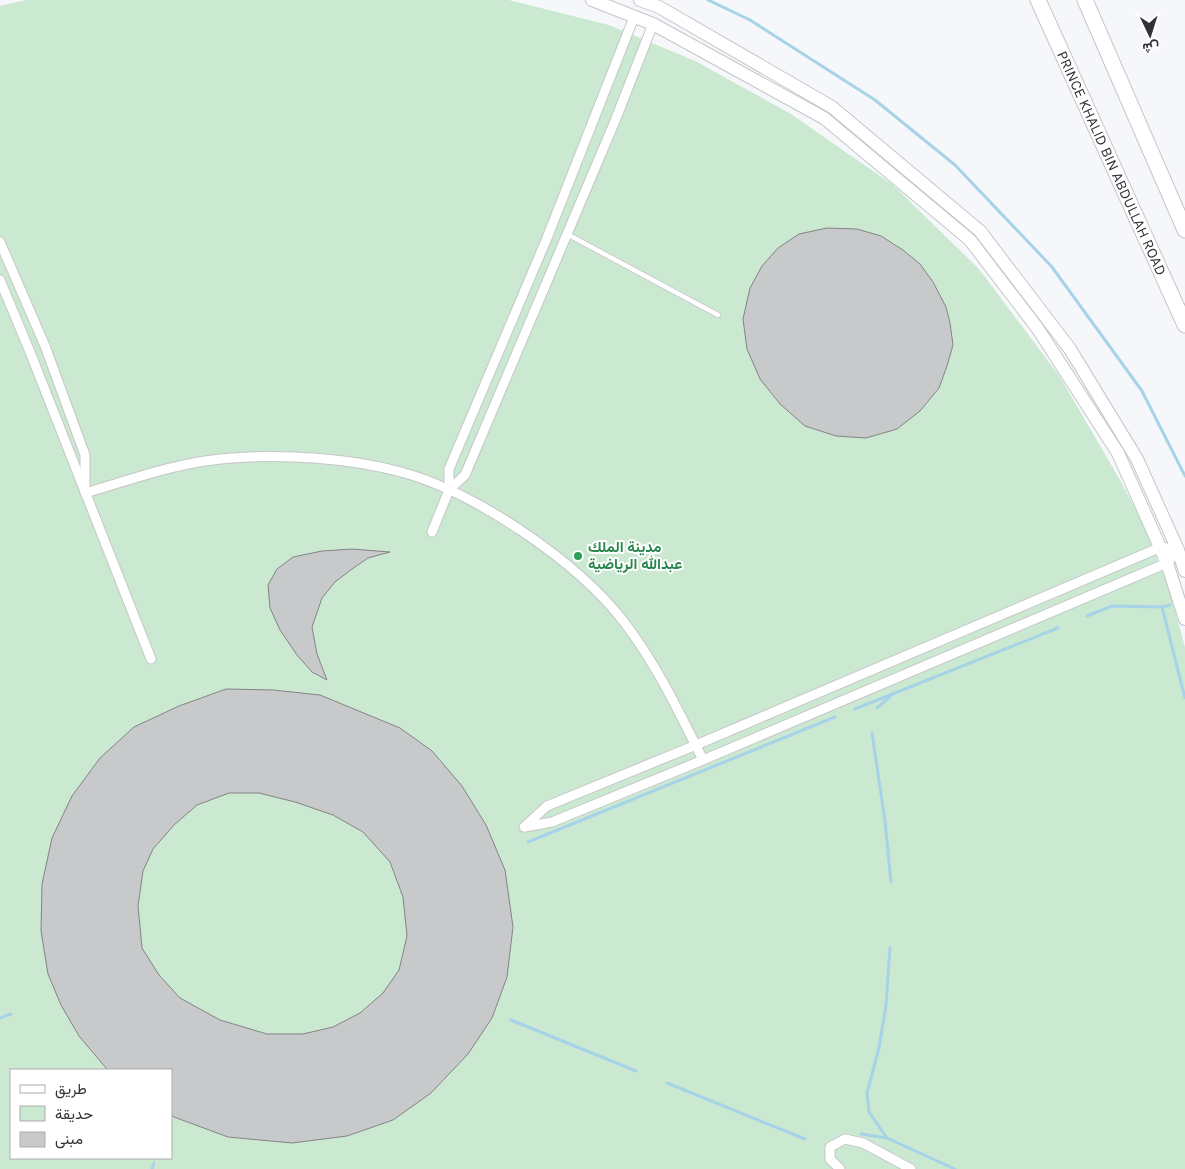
<svg xmlns="http://www.w3.org/2000/svg" width="1185" height="1169" viewBox="0 0 1185 1169" font-family="Karla,Vazirmatn,sans-serif">
	<style>
		.green { fill: #cbe8d1; fill-rule: evenodd }
		.lines { fill: none; stroke-linecap: round; stroke-linejoin: round }
		.stream { stroke: #a7d3e8; stroke-width: 3 }
		.building { fill: #c8c9cb; stroke: #838486; fill-rule: evenodd }
		.lane-casing { stroke: #c5c6c9; stroke-width: 6 }
		.street-casing { stroke: #c5c6c9; stroke-width: 11 }
		.secondary-casing { stroke: #c5c6c9; stroke-width: 14 }
		.primary-casing { stroke: #c5c6c9; stroke-width: 17 }
		.lane { stroke: #fff; stroke-width: 4.5 }
		.street { stroke: #fff; stroke-width: 9 }
		.secondary { stroke: #fff; stroke-width: 12 }
		.primary { stroke: #fff; stroke-width: 15 }
		.leisure-dot { fill: #2e9e5b; stroke: #fff; stroke-width: 2 }
		.labels { text-anchor: middle; dominant-baseline: central; stroke-width: 4; stroke-linejoin: round; paint-order: stroke }
		.street-label { font-size: 15px; fill: #313233; stroke: #fff }
		.leisure-label { font-size: 15px; font-weight: bold; fill: #27864d; stroke: #fff; text-anchor: start }
	</style>
	<rect width="100%" height="100%" fill="#f6f7fa"/>
	<path class="green" d="M26 0H509L609 25 695 61 791 114 893 185 979 269 1060 377 1120 480 1143 523 1169 589 1185 647V1169H0V6ZM11 1070H171V1158H11Z"/>
	<g class="lines">
		<g class="stream">
			<path d="M708 0 750 20 875 100 955 165 1052 267 1142 391 1185 476"/>
			<path d="M1162 607 1185 698"/>
			<path d="M1087 616 1112 606 1162 607 1170 605"/>
			<path d="M877 708 890 697"/>
			<path d="M855 709 1058 628"/>
			<path d="M872 733 885 821 891 882"/>
			<path d="M528 842 835 717"/>
			<path d="M0 1018 11 1014"/>
			<path d="M511 1020 636 1071"/>
			<path d="M667 1083 805 1139"/>
			<path d="M861 1134 887 1138 955 1169"/>
			<path d="M887 1138 869 1112 867 1093 879 1048 886 1005 890 948"/>
			<path d="M152 1169 154 1163"/>
		</g>
	</g>
	<g class="building">
		<path d="M827 228 857 229 881 236 903 250 920 264 933 282 946 307 950 323 953 345 947 366 939 388 920 411 897 429 866 438 836 436 805 426 780 404 760 379 747 349 743 319 750 288 762 266 778 248 799 234Z"/>
		<path d="M352 549 390 552 368 558 352 569 335 582 322 598 312 627 317 654 327 680 312 672 297 655 280 630 270 608 268 585 277 569 293 557 322 551Z"/>
		<path d="M226 689 273 690 320 695 400 728 432 751 462 786 486 825 505 870 513 927 507 977 492 1018 468 1054 431 1093 393 1120 347 1136 292 1143 228 1137 174 1117 171 1115V1070H108L106 1068 79 1036 61 1005 48 974 41 931 42 884 52 838 72 796 100 758 134 727 179 706ZM229 793H259L295 802 333 815 363 832 390 862 403 897 407 936 399 970 383 993 360 1013 333 1027 303 1034H267L220 1020 180 998 159 975 142 948 138 906 143 871 153 849 174 825 197 805Z"/>
	</g>
	<g class="lines">
		<defs>
			<path id="lane" d="M567 234 718 315"/>
			<g id="street">
				<path d="M0 242 45 346 85 455V488"/>
				<path d="M0 280 30 352 151 659"/>
				<path d="M449 490 465 475 615 121 653 24"/>
				<path d="M85 493C133 479 181 461 232 458 285 454 349 458 401 472 475 492 577 561 624 622 657 665 679 712 703 760"/>
				<path d="M432 532 449 490V469L547 238 634 17"/>
				<path d="M524 827 547 806 696 745 1161 547 1178 550"/>
				<path d="M525 827 552 822 703 760 1167 563 1178 550"/>
				<path d="M840 1169 830 1159V1147L845 1139 863 1143 911 1169"/>
			</g>
			<g id="secondary">
				<path d="M592 0 653 24 824 118 970 240 1038 329 1118 453 1167 563 1185 619"/>
				<path d="M640 0 659 7 832 107 980 231 1070 349 1137 459 1178 550 1185 571"/>
			</g>
			<g id="primary">
				<path id="s1" d="M1038 0 1185 325"/>
				<path d="M1085 0 1185 230"/>
			</g>
		</defs>
		<use href="#lane" class="lane-casing"/>
		<use href="#street" class="street-casing"/>
		<use href="#secondary" class="secondary-casing"/>
		<use href="#primary" class="primary-casing"/>
		<use href="#lane" class="lane"/>
		<use href="#street" class="street"/>
		<use href="#secondary" class="secondary"/>
		<use href="#primary" class="primary"/>
	</g>
	<circle class="leisure-dot" cx="578" cy="556" r="5"/>
	<g class="labels">
		<g class="street-label">
			<text stroke="none"><textPath href="#s1" startOffset="179">PRINCE KHALID BIN ABDULLAH ROAD</textPath></text>
		</g>
		<g class="leisure-label">
			<text x="588" y="547">مدينة الملك<tspan x="588" dy="17">عبدالله الرياضية</tspan></text>
		</g>
	</g>
	<rect x="10" y="1069" width="162" height="90" fill="#ffffff" stroke="#adadad"/>
	<rect x="20" y="1085" width="25" height="8" fill="#ffffff" stroke="#adadad"/>
	<text x="55" y="1094" font-size="15" fill="#313233">طريق</text>
	<rect x="20" y="1106" width="25" height="15" fill="#cbe8d1" stroke="#adadad"/>
	<text x="55" y="1119" font-size="15" fill="#313233">حديقة</text>
	<rect x="20" y="1132" width="25" height="15" fill="#c8c9cb" stroke="#adadad"/>
	<text x="55" y="1144" font-size="15" fill="#313233">مبنى</text>
	<g transform="translate(1150 35) rotate(176)" stroke="#ffffff" stroke-width="4" paint-order="stroke">
	<path d="M0-4L9 19L0 12L-9 19Z" fill="#313233"/>
	<text y="-8" font-size="14" font-weight="bold" text-anchor="middle" fill="#313233">ش</text>
	</g>
</svg>
